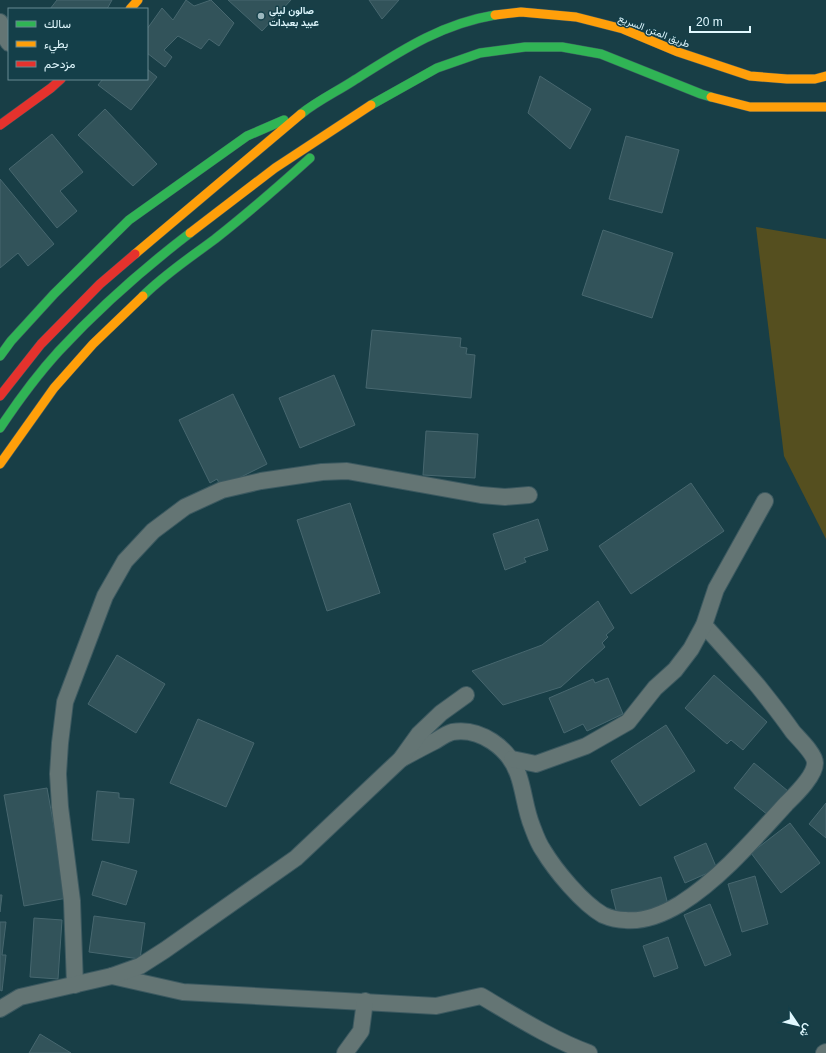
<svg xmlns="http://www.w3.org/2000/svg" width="826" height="1053" viewBox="0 0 826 1053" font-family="Arial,Vazirmatn,sans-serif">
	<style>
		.green { fill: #554f1f }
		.building { fill: #32535a; stroke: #47676f }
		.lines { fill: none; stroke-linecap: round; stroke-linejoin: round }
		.street-casing { stroke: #3c5960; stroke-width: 18 }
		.fast-casing { stroke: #3c5960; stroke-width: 10 }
		.slow-casing { stroke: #3c5960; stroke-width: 10 }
		.jam-casing { stroke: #3c5960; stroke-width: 10 }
		.street { stroke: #647574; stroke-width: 16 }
		.fast { stroke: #30b455; stroke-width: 9 }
		.slow { stroke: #ff9f0a; stroke-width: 9 }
		.jam { stroke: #e5322d; stroke-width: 9 }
		.poi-dot { fill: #9bb7be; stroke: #143f49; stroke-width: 1.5 }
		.labels { text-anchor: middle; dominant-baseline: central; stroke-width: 3; stroke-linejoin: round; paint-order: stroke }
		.poi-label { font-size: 10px; font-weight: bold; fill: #e1f8fe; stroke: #143f49; text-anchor: start }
		.street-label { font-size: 10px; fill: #e1f8fe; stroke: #143f49 }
	</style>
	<rect width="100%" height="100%" fill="#183e46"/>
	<path class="green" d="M756 227 826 239V539L784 456Z"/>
	<g class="building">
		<path d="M57 0H112L107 9H50Z"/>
		<path d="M186 0 194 6 211 0 234 23 219 46 209 39 201 49 178 36 164 50 172 57 165 67 147 53V29L162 8 173 20Z"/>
		<path d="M228 0H291L262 31Z"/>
		<path d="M369 0H399L382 19Z"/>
		<path d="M147 69 157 77 131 110 98 85 103 79H147Z"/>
		<path d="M540 76 591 109 570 149 528 113Z"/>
		<path d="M105 109 157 164 133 186 78 135Z"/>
		<path d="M52 134 83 172 60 191 77 211 57 228 9 169Z"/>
		<path d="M626 136 679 150 662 213 609 199Z"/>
		<path d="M0 179 54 244 28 266 18 253 0 268Z"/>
		<path d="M603 230 673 253 652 318 582 295Z"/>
		<path d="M372 330 461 338 460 347 467 348 466 354 475 355 471 398 366 388Z"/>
		<path d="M334 375 355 425 300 448 279 398Z"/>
		<path d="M233 394 267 464 221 487 217 479 210 483 179 420Z"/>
		<path d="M426 431 478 434 475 478 423 475Z"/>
		<path d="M691 483 724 531 631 594 599 546Z"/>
		<path d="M350 503 380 593 327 611 297 520Z"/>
		<path d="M538 519 548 550 524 558 526 562 505 570 493 534Z"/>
		<path d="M598 601 614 628 606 635 608 637 602 643 605 647 561 687 503 705 472 671 542 645Z"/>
		<path d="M117 655 165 684 136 733 88 704Z"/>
		<path d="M714 675 767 722 743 750 731 740 727 744 685 708Z"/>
		<path d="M608 678 623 714 587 731 583 724 564 733 549 698 593 679 595 683Z"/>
		<path d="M198 719 254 743 226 807 170 783Z"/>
		<path d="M666 725 695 771 640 806 611 761Z"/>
		<path d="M754 763 788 791 768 815 734 788Z"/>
		<path d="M47 788 67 898 24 906 4 795Z"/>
		<path d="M97 791 119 793V798L134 799 129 843 92 840Z"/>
		<path d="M826 803V838L809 824Z"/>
		<path d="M790 823 820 863 781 893 751 853Z"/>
		<path d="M706 843 717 869 685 883 674 857Z"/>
		<path d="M102 861 137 871 126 905 92 895Z"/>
		<path d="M755 876 768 924 742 932 728 884Z"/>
		<path d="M661 877 668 905 618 918 611 890Z"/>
		<path d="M0 895H2L0 912Z"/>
		<path d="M710 904 731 955 705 966 684 915Z"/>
		<path d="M94 916 145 923 140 959 89 952Z"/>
		<path d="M34 918 62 920 58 979 30 977Z"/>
		<path d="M0 922H6L2 955H6L2 991 0 990Z"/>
		<path d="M668 937 678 968 654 977 643 946Z"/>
		<path d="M40 1034 71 1053H29Z"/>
	</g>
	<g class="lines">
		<defs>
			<g id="street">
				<path d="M0 22 3 34 9 43"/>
				<path d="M401 759C412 753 423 747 435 741 440 738 446 734 452 732 480 727 509 748 518 774 524 790 525 809 532 826 535 834 538 843 543 850 555 870 582 903 603 915 610 918 618 920 625 920 644 922 665 913 680 904 721 878 754 839 786 804 795 795 815 776 815 763 815 754 799 739 793 732 782 716 770 701 758 686 740 665 722 645 704 625"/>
				<path d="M512 759 536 764 586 746 628 722 655 688 675 670 691 649 704 625 716 589 765 501"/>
				<path d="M112 976 183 992 436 1006 481 996C515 1016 553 1040 589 1053"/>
				<path d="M75 985 72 901 60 807 58 774 60 743 65 702 105 596 125 561 153 531 185 507 222 490 261 481 322 472 347 471 481 495 505 497 529 495"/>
				<path d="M0 1009 20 997 112 976 140 966 165 950 296 858 401 759 419 734 441 713 466 695"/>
				<path d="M345 1053 361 1031 365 1001"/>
				<path d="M824 1053 826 1052"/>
			</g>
			<g id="fast">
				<path d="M371 105 437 68 480 53 525 47H562L601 54 701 94 711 97"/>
				<path d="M301 114C317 101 336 92 353 81 399 52 440 24 495 15"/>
				<path d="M143 296C165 274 191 257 215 239 248 213 279 186 310 158"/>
				<path d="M0 356 11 341 54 294 129 220 247 136 284 120"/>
				<path d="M0 428C18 401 37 375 59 351 99 308 143 269 190 233"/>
			</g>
			<g id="slow">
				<path d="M130 9 138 0"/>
				<path d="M495 15 521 12 576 17 623 29 678 52 750 76 787 79H815L826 76"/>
				<path d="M711 97 750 107H826"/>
				<path d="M190 233 275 168 371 105"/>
				<path d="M135 254 301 114"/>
				<path d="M0 464 54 388 93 344 143 296"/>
			</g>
			<g id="jam">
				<path d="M0 125 51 88 61 79"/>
				<path d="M0 396 41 344 100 284 135 254"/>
			</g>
		</defs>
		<use href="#street" class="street-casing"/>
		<use href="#fast" class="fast-casing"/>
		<use href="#slow" class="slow-casing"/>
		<use href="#jam" class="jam-casing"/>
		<use href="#street" class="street"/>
		<use href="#fast" class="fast"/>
		<use href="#slow" class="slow"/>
		<use href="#jam" class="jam"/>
	</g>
	<circle class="poi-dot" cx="261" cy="16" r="4"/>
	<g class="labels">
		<g class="poi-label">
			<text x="269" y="10">صالون ليلى<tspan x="269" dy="12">عبيد بعبدات</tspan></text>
		</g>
		<g class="street-label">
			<text transform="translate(654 31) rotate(21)">طريق المتن السريع</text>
		</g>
	</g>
	<rect x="8" y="8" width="140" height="72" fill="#143f49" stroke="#668991"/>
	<rect x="16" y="21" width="20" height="6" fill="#30b455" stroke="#668991"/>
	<text x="44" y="28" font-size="12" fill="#e1f8fe">سالك</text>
	<rect x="16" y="41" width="20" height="6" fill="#ff9f0a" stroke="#668991"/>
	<text x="44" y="48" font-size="12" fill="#e1f8fe">بطيء</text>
	<rect x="16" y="61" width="20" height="6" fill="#e5322d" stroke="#668991"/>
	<text x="44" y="68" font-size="12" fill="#e1f8fe">مزدحم</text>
	<g transform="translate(798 1025) rotate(125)" stroke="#143f49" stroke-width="3" paint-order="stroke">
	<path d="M0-3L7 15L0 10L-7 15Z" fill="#e1f8fe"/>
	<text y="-6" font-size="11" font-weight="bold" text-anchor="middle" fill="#e1f8fe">ش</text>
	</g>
	<path d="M690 26v6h60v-6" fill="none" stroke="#e1f8fe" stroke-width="2"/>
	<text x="696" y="26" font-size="12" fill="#e1f8fe" stroke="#143f49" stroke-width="3" paint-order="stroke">20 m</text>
</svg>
